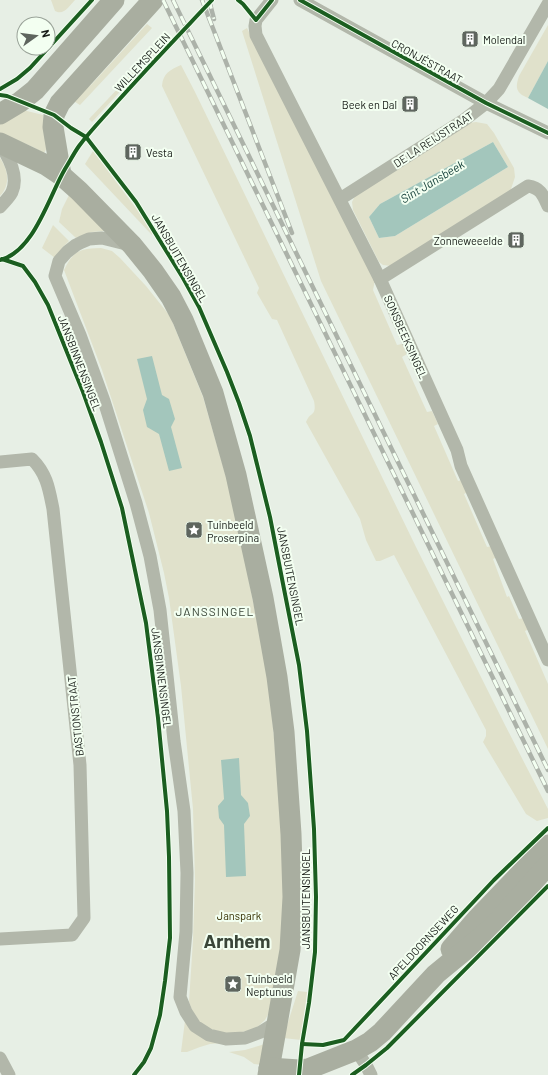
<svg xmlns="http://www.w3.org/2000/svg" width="548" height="1075" viewBox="0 0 548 1075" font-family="Barlow,sans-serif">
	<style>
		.green { fill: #e0e1cb; fill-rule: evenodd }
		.water { fill: #a3c6bc }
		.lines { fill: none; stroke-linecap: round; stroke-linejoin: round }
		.minor { stroke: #b2b7aa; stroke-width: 13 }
		.primary { stroke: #a9aea0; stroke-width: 21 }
		.rail-casing { stroke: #acb2a9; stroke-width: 4.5 }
		.rail { stroke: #f3fff1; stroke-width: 3; stroke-dasharray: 9; stroke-linecap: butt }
		.cycleway-casing { stroke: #f3fff1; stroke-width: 6 }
		.cycleway { stroke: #1b5e20; stroke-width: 4 }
		.labels { text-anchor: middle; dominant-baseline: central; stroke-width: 4; stroke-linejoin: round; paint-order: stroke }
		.poi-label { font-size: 11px; fill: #151a15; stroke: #f3fff1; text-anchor: start }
		.street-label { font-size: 11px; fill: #151a15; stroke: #f3fff1 }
		.park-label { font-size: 11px; fill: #353000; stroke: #f3fff1 }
		.water-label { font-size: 12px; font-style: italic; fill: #18433c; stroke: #f3fff1 }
		.neighbourhood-label { font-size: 12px; letter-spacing: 1px; fill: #3a4638; stroke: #f3fff1 }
		.town-label { font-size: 19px; font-weight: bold; fill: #3a4638; stroke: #f3fff1 }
	</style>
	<rect width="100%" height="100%" fill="#e7efe5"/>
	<g class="green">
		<path d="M51 0H75C69 6 64 16 55 11Z"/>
		<path d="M147 24 152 28 80 105 70 99 91 85Z"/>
		<path d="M548 25V61L528 98C516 93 515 88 519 76Z"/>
		<path d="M247 28 375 280 373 290 397 345 402 344 407 354 402 357 427 412 432 411 438 424 434 426 458 481 462 480 468 492 464 494 487 547 492 546 497 557 493 559 507 597 509 596 519 619 524 618 529 629 525 631 548 684V749L321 281 242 31Z"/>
		<path d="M160 44 162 46 92 122 89 119Z"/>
		<path d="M181 65 195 92 416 547 505 725 548 809V818L537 821 526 814 483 742 486 736V730L394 555 380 561H376L366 540 360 519 306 422C310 411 317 417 314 401L277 320 272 319 257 293 259 288 162 86C163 73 170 70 181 65Z"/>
		<path d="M23 110 43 115C43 126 43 136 48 146L44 153C30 145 16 139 0 134V124Z"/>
		<path d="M476 122 487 124 494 133 514 168 515 177 510 192 391 266 383 265 379 262 353 210 352 202 356 194 469 123ZM493 142 508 167 395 236 379 238 369 217 380 204Z"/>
		<path d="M93 151 144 219 153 232 152 235 85 164Z"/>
		<path d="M0 158C8 170 11 184 0 196Z"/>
		<path d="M69 195 105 231 92 232 76 238 59 222 62 209Z"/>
		<path d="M53 225 69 241 63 247 55 258 42 248Z"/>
		<path d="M101 248 112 251 120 258 146 286 170 316 203 397 234 504 269 683 281 814 284 911 282 949 270 1011 265 1020 255 1029 231 1035 204 1027 194 1015 189 1002 193 940 195 880 193 809 181 686 169 598 164 573 149 513 102 370 64 270C74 250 79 249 101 248Z"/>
		<path d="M298 991 307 992 301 1040 283 1038Z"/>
		<path d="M185 1021 222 1043 210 1044 200 1047 187 1052H181Z"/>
		<path d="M265 1044 262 1065 254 1064 244 1057 229 1052 245 1050Z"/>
	</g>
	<g class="water">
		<path d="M548 61V109L528 98Z"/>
		<path d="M493 142 508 167 395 236 379 238 369 217 380 204Z"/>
		<path d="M152 356 162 395 169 399 175 419 171 427 182 468 169 471 159 434 147 427 143 410 147 399 137 359Z"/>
		<path d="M239 758 241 795 248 803 250 816 244 824 246 876 226 877 224 825 219 818 218 806 224 799 221 760Z"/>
	</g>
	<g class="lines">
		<g class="minor">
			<path d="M272 0 256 20 255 26 256 35 380 279 457 450 461 466 548 660"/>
			<path d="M300 0 486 103 548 133"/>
			<path d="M340 199 464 120 486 103 499 89 548 4"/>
			<path d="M0 207C4 202 9 198 12 192 19 176 9 158 0 144"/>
			<path d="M130 245 102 238 89 239 82 242 76 245 67 252 59 261 55 276 80 335 104 401 136 503 150 556 160 610 174 741 184 811 187 873 186 932 180 997 186 1012 195 1026 209 1035 226 1039 245 1038 261 1032 277 1022"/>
			<path d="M380 279 528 186C541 188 543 195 548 206"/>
			<path d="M0 462 32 459C47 474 49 489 53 509L80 765 84 918 72 935 0 939"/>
			<path d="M356 1050 366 1065 371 1075"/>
			<path d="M0 1058 9 1075"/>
		</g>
		<g class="primary">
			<path d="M0 114 20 102 35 90 114 0"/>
			<path d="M0 143 46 165 61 175 79 191 132 245 153 271 171 297 183 320 213 393 236 475 263 598 277 677 284 732 291 834 293 897 290 950 268 1075"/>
			<path d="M61 175 53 127 54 115 60 103 153 0"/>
			<path d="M451 949 478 918 548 845"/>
			<path d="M269 1068 299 1070 308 1069 356 1050 370 1042 382 1032 436 974 492 928 548 865"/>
		</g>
		<defs>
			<g id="rail">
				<path d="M163 0 548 791"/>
				<path d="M173 0 548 770"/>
				<path d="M202 0 292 233"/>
				<path d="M209 0 214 19"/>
			</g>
		</defs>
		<use href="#rail" class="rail-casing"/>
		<use href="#rail" class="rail"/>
		<defs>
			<g id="cycleway">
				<path d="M238 0 243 4 256 20 272 0"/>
				<path d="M300 0 486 103 548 133"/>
				<path d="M0 89 17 79 30 68 92 0"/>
				<path d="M0 95 7 96 54 115 71 128 86 137 136 202 183 278 199 307 227 372 239 403 250 436 270 517 284 589 299 665 307 731 314 829 316 897 315 952 309 1003 302 1044 299 1075"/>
				<path d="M2 259 23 266 35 282 48 305 83 392 101 442 122 508 146 623 158 718 167 811 169 857 170 938 165 981 160 1015 151 1048 144 1062 134 1075"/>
				<path d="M0 260C34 252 49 196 65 169 70 161 74 153 79 146 91 130 104 117 117 102 148 67 180 34 212 0"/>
				<path d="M302 1044 323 1045 344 1040 494 880 548 828"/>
				<path d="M352 1075 366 1065 387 1048 548 886"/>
			</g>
		</defs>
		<use href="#cycleway" class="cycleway-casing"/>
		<use href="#cycleway" class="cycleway"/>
	</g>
	<defs>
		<symbol id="building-square" viewBox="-11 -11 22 22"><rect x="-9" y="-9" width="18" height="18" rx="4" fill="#5e655e" stroke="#f3fff1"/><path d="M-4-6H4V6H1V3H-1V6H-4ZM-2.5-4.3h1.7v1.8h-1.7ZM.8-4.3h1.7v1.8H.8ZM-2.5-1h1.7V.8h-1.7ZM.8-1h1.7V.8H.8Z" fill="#fff"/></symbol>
		<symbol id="sight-square" viewBox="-11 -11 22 22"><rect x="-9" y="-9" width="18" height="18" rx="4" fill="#5e655e" stroke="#f3fff1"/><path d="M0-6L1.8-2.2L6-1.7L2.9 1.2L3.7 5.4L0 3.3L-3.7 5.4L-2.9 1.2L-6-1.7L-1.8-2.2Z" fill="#fff"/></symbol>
	</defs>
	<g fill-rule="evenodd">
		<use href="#building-square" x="460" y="29" width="20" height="20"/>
		<use href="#building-square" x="400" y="94" width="20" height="20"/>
		<use href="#building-square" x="123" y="142" width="20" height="20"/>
		<use href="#building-square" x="506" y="230" width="20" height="20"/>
		<use href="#sight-square" x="184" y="520" width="20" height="20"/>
		<use href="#sight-square" x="223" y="974" width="20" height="20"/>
	</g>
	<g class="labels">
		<g class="poi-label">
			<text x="483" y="39">Molendal</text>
			<text x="397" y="104" text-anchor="end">Beek en Dal</text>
			<text x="146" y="152">Vesta</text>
			<text x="503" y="240" text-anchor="end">Zonneweeelde</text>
			<text x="207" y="524">Tuinbeeld<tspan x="207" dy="13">Proserpina</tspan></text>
			<text x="246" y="978">Tuinbeeld<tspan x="246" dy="13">Neptunus</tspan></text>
		</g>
		<g class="street-label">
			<text transform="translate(427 61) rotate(29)">CRONJÉSTRAAT</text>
			<text transform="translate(142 62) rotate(-47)">WILLEMSPLEIN</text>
			<text transform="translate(433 139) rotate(-33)">DE LA REIJSTRAAT</text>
			<text transform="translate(180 258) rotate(60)">JANSBUITENSINGEL</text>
			<text transform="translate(406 337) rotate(66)">SONSBEEKSINGEL</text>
			<text transform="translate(80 363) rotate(69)">JANSBINNENSINGEL</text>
			<text transform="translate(291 576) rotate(79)">JANSBUITENSINGEL</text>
			<text transform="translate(162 678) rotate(83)">JANSBINNENSINGEL</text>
			<text transform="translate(75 716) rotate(-96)">BASTIONSTRAAT</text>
			<text transform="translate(305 899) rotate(-90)">JANSBUITENSINGEL</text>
			<text transform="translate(423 942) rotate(-47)">APELDOORNSEWEG</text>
		</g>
		<g class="park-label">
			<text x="239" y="915">Janspark</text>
		</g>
		<g class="water-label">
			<text transform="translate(432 181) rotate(-31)">Sint Jansbeek</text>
		</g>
		<g class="neighbourhood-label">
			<text x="215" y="611">JANSSINGEL</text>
		</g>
		<g class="town-label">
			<text x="237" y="940">Arnhem</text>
		</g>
	</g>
	<g transform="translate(36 36) rotate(76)"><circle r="19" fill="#f3fff1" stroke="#9aa399"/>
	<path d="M0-3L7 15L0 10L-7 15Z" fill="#5e655e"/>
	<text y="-6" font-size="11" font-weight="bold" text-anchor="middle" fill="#151a15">N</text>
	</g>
</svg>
